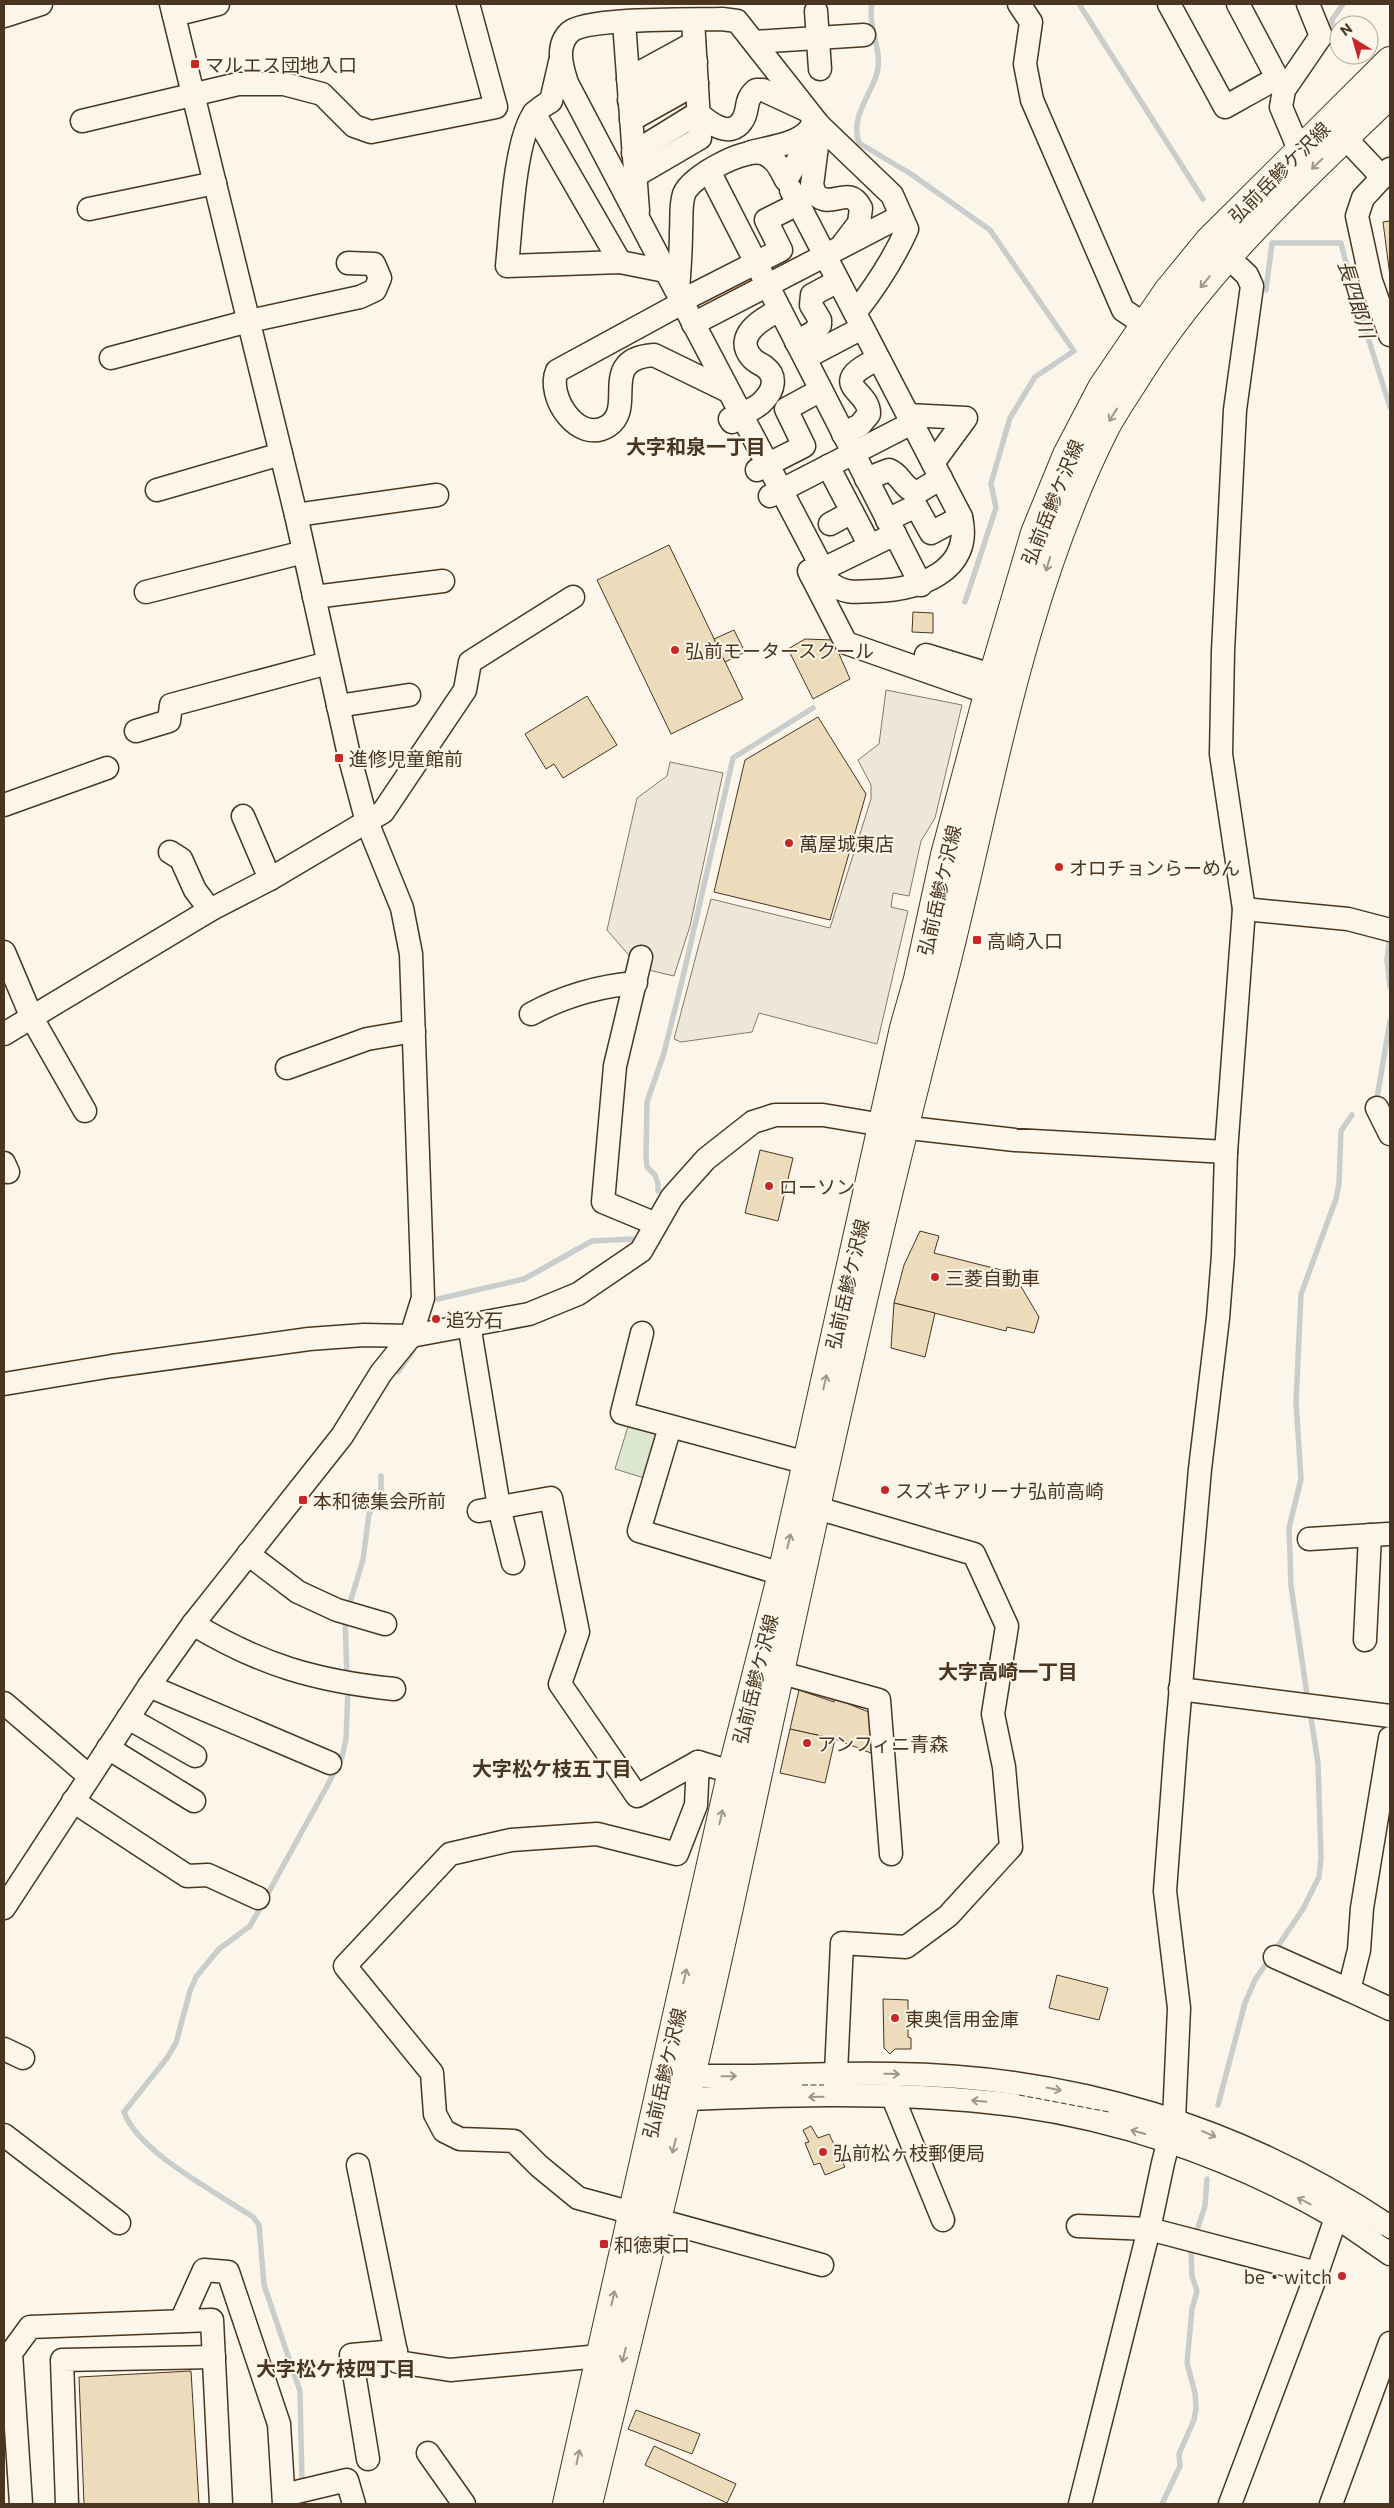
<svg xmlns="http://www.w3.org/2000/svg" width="1394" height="2508" viewBox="0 0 1394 2508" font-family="Commissioner,'Noto Sans JP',sans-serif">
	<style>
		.green { fill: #dce7d0; stroke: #887966 }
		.parking { fill: #ede7d9; stroke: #887966 }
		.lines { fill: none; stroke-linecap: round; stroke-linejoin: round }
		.stream { stroke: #c9cecd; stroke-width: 5.5 }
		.building { fill: #ecdcbc; stroke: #4a3520 }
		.minor-casing { stroke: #4a3520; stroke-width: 25 }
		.major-casing { stroke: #4a3520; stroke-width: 30 }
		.minor { stroke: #fbf6e9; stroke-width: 22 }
		.major { stroke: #fbf6e9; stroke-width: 28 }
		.fence { stroke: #4a3520; stroke-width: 1; stroke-dasharray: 6 2.5; stroke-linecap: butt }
		.oneway { stroke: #a29684 }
		.poi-dot { fill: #c62828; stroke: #fbf6e9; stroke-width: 2 }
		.labels { text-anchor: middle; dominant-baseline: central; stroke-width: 4; stroke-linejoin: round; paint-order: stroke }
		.poi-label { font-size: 19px; fill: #4a3520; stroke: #fbf6e9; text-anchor: start }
		.street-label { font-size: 19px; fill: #4a3520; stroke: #fbf6e9 }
		.water-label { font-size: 20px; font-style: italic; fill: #4a3520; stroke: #fbf6e9 }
		.neighbourhood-label { font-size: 20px; font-weight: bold; fill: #4a3520; stroke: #fbf6e9 }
	</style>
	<rect width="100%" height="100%" fill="#fbf6e9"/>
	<path class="green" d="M629 1423 658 1432 644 1478 615 1469Z"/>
	<g class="parking">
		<path d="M886 690 962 705 935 818 921 841 909 896 893 893 891 907 908 911 877 1044 759 1013 752 1032 681 1042 674 1039 711 899 830 928 871 799V785L858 760 879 744Z"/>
		<path d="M670 762 723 773 690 926 674 976 640 968 607 930 637 798 667 776Z"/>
	</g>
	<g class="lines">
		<g class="stream">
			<path d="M872 4C867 27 883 49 877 73 870 97 850 117 859 143L911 174 990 230 1074 351 1035 377 1010 418 991 483 996 508 965 602"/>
			<path d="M1079 4 1203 199"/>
			<path d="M1339 42 1332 36V20L1343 4"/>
			<path d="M1266 290 1272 243H1341L1352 287 1390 407"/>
			<path d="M1389 942 1387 960 1390 987"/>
			<path d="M1377 1098 1390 1021"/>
			<path d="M658 1191V1184L655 1175 647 1167 646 1157 647 1102 664 1053 683 977 733 758 813 708"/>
			<path d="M438 1299 524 1279 592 1241 632 1239"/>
			<path d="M398 1372 413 1351"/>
			<path d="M348 1609 363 1560 369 1514 381 1491V1476"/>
			<path d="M345 1618 347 1678"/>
			<path d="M1308 1701 1291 1586 1290 1555 1289 1528 1301 1479 1296 1402 1301 1294 1336 1199 1339 1184 1341 1131 1352 1115"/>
			<path d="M1218 2105 1245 2003 1255 1980 1303 1909 1319 1877 1321 1858 1318 1763 1311 1718"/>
			<path d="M1197 2230 1205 2206 1207 2179"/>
			<path d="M302 2485 300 2391 264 2285 259 2225 253 2217C216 2192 139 2153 124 2112L167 2058 176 2043 190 1991 196 1977 219 1949 250 1926 326 1788 342 1757 346 1739 348 1688"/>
			<path d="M1162 2504 1180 2466 1179 2454 1194 2420 1196 2408 1195 2393 1187 2363 1192 2309 1197 2291 1192 2276 1191 2250"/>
		</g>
	</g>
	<g class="building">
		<path d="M1390 221V276L1383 222Z"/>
		<path d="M669 545 743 699 671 734 597 580Z"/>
		<path d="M913 612 933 613V633L912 632Z"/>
		<path d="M734 630 745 652 725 662 714 639Z"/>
		<path d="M805 639 833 640 850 679 813 699 788 649Z"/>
		<path d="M587 696 617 745 563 778 554 764 546 769 525 734Z"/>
		<path d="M818 717 866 794 830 920 714 892 745 760Z"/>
		<path d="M760 1150 793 1158 778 1221 745 1213Z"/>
		<path d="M920 1231 939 1236 934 1253 1013 1273 1039 1317 1034 1333 1007 1327 1006 1331 894 1303 904 1265Z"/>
		<path d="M894 1303 935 1313 925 1357 891 1348Z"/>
		<path d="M799 1690 834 1702V1698L871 1713 876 1755 835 1739 790 1729Z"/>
		<path d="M790 1729 835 1739 825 1783 780 1773Z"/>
		<path d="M1057 1975 1108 1988 1099 2020 1049 2008Z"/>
		<path d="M883 1999 908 2000V2037L911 2038V2049H895L890 2054 884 2048Z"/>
		<path d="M811 2126 818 2138 829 2134 845 2167 825 2175 820 2163 814 2165 805 2143 809 2142 803 2130Z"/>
		<path d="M191 2371 199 2504H84L79 2377Z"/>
		<path d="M636 2410 700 2434 692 2454 628 2429Z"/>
		<path d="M654 2446 736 2484 727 2503 645 2465Z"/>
	</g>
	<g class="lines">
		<defs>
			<g id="minor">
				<path d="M1019 4 1031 22 1025 64 1032 100 1123 310 1158 333"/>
				<path d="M1169 4 1225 107 1277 78"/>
				<path d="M1238 4 1283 89"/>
				<path d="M816 11 820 69"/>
				<path d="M174 15 218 4"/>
				<path d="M4 16 41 4"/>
				<path d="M722 19 737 21 819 125 892 195 907 229C893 261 876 286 855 313L961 517C974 572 917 590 874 591 857 592 844 594 830 583L567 83C562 67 555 46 570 32 587 17 695 20 722 19Z"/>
				<path d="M624 22 638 211"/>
				<path d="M754 42 864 35"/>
				<path d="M560 62 551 101C545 105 537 109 533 115 514 145 511 228 507 266L620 262 665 271"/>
				<path d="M628 79 694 43"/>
				<path d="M629 100 696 62"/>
				<path d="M534 113 620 262"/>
				<path d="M631 120 697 83"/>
				<path d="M82 121 238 84H284L322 94 354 126 371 132 496 107 468 4"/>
				<path d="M1333 125 1382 177"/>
				<path d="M819 131 812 185 815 194C832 211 848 183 861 208L859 223 843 244"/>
				<path d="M751 152C769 147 806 144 813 123"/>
				<path d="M1300 152 1281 107 1284 90 1321 36 1308 4"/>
				<path d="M633 153 698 113C709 123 730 139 742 121 750 110 743 101 756 90H763L804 109"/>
				<path d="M1390 169 1363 198 1357 216 1371 281 1390 335"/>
				<path d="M709 171 921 585"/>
				<path d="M635 176 700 138 693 20"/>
				<path d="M791 190 855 313"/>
				<path d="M89 209 215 183"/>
				<path d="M678 293C679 273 681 253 681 232 682 220 680 206 684 194 691 176 746 146 765 154 777 160 780 169 786 180L819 125"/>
				<path d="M681 301 781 250 766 220 798 204"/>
				<path d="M682 303 557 371C546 396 578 445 608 426 637 407 597 359 654 355L728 391"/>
				<path d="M693 324 901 216"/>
				<path d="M796 342 814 332 820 325V320L811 305 812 295 838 281"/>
				<path d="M111 358 249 321 360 297 375 290 380 278 374 264 348 263"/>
				<path d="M805 358 862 328"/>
				<path d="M908 415 966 418 933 463"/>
				<path d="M732 422 730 419C741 414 757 409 764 400 774 390 777 376 765 367 761 364 755 362 752 358 732 336 763 318 780 310"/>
				<path d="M843 434 860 425 869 414C870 389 823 385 878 359"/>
				<path d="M828 466 870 546"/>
				<path d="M757 470 804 446 786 409 821 390"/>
				<path d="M866 479 889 470C902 475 903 490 918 492L941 478"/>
				<path d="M157 490 281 454"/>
				<path d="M770 496 912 423"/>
				<path d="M296 515 437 495"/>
				<path d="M887 520 916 506 931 533 961 517"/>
				<path d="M830 524 852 512"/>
				<path d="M809 571 846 643 1003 698"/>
				<path d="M811 575 895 534"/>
				<path d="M146 592 304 552"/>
				<path d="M314 597 443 581"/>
				<path d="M926 655 1008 680"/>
				<path d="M338 706 409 695"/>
				<path d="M136 731 169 721 171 705 328 663"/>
				<path d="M4 805 107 768"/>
				<path d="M243 816 270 879"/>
				<path d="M170 852 181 859 195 890 210 910"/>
				<path d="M1244 909 1348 919 1390 930"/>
				<path d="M4 952 32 1018 85 1111"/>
				<path d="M641 957 615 1066 603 1202 656 1224"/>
				<path d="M531 1014C564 996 599 986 636 983"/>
				<path d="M4 1034 210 910 270 879 383 812 465 690 470 662 573 597"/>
				<path d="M287 1068 367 1039 414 1031"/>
				<path d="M1377 1108 1390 1134"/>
				<path d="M4 1163 8 1172"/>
				<path d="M469 1324 499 1507 513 1563"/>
				<path d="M642 1333 622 1413 807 1463"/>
				<path d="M4 1384 112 1366 309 1339 364 1335 411 1336 529 1314 578 1294 641 1251 672 1197 706 1159 753 1122 775 1115H823L883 1125 1015 1140 1226 1152"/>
				<path d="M670 1427 639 1531 782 1574"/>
				<path d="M817 1508 974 1554 1007 1626 993 1714 1004 1767 1011 1847 948 1916 906 1947 842 1943 836 2073"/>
				<path d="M479 1511 551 1498 578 1632 560 1684 637 1796 698 1762"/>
				<path d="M1309 1539 1388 1534"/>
				<path d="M248 1554 298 1592 337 1610 385 1624"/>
				<path d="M193 1624C261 1665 316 1681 394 1689"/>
				<path d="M1365 1640 1370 1535"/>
				<path d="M764 1668 879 1700 891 1854"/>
				<path d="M149 1686 330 1763"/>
				<path d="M1180 1689 1390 1716"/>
				<path d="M4 1703 89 1776"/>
				<path d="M128 1718 195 1756"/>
				<path d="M1390 1738 1362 1908 1359 1950 1349 1990 1390 2009"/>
				<path d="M108 1748 194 1801"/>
				<path d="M748 1777 698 1762 696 1805 677 1854 597 1834 511 1840 450 1854 345 1966 432 2073 435 2114 444 2131 460 2139 514 2141 539 2166 578 2198 822 2265"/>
				<path d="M73 1801 187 1876 208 1875 258 1898"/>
				<path d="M4 1908 149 1686 193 1624 342 1436 381 1373 411 1336 423 1298 411 954 402 908 367 822 349 755 296 515 171 4"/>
				<path d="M1275 1957 1349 1990"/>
				<path d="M4 2049 23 2058"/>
				<path d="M674 2075C747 2079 820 2072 893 2074 1072 2076 1241 2127 1390 2227"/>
				<path d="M892 2095 943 2220"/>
				<path d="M669 2100C774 2095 882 2091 987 2102 1109 2114 1231 2156 1337 2218 1355 2229 1372 2242 1390 2254"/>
				<path d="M4 2135 119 2223"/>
				<path d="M358 2165 398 2362 450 2370 600 2356"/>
				<path d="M1078 2226 1149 2229 1317 2273"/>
				<path d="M181 2321 204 2270 228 2272 279 2424 284 2504"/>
				<path d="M428 2453 464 2504"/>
				<path d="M368 2459 351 2355 396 2351"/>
				<path d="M284 2495 347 2480 354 2504"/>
				<path d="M21 2504 11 2353 30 2327 212 2320 221 2504"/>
				<path d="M67 2504 62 2360 214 2357"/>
				<path d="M1080 2504 1149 2229 1163 2163 1174 2120 1179 2008 1165 1891 1176 1743 1200 1469 1218 1318 1223 1255 1226 1152 1244 909 1221 754 1223 651 1235 410 1252 286 1247 275 1216 246"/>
				<path d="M1230 2504 1317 2273 1340 2206"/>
				<path d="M1331 2504 1390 2343"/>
			</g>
			<g id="major">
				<path d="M567 2504 732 1771 782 1574 904 1028 918 979 945 855 993 676 1035 533 1067 455 1102 388 1168 291 1209 241 1390 61"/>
				<path d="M588 2504C637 2302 687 2101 731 1898 797 1594 861 1288 940 987 989 799 1017 603 1105 428 1115 409 1128 391 1139 373 1207 265 1299 182 1390 94"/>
			</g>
		</defs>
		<use href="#minor" class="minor-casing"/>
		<use href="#major" class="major-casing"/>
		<use href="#minor" class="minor"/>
		<use href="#major" class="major"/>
		<g class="fence">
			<path d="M802 2085H824"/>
			<path d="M1019 2095 1109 2112"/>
			<path d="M1382 2235 1390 2240"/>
		</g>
	</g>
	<defs><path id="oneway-shaft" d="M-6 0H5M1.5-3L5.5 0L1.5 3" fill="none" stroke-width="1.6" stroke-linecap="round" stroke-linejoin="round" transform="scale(1.25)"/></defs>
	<g class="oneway">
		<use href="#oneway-shaft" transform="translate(1317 164) rotate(136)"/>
		<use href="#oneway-shaft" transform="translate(1205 282) rotate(129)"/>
		<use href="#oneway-shaft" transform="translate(1113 415) rotate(122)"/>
		<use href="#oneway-shaft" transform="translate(1048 564) rotate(107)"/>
		<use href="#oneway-shaft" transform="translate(825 1382) rotate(-77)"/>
		<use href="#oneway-shaft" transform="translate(789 1541) rotate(-77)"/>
		<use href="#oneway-shaft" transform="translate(721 1817) rotate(-77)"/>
		<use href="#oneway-shaft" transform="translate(685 1976) rotate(-77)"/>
		<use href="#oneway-shaft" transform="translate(892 2074) rotate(1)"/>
		<use href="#oneway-shaft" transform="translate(729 2076) rotate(-1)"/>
		<use href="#oneway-shaft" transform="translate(1054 2089) rotate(11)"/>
		<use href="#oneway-shaft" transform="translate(816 2097) rotate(179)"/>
		<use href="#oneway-shaft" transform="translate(979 2101) rotate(-175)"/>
		<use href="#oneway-shaft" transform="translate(1138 2132) rotate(-164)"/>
		<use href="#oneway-shaft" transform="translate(1209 2134) rotate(22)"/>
		<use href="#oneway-shaft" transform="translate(674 2146) rotate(104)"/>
		<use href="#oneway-shaft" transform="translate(1304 2201) rotate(-153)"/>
		<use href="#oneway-shaft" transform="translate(613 2298) rotate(-77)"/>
		<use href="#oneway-shaft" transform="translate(624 2355) rotate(104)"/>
		<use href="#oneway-shaft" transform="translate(578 2457) rotate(-78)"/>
	</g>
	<g class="poi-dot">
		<rect x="190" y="59" width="10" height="10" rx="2.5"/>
		<circle cx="675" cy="650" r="5"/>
		<rect x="334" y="753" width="10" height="10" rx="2.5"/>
		<circle cx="789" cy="843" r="5"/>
		<circle cx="1059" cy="867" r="5"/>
		<rect x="972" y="935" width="10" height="10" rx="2.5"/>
		<circle cx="769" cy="1186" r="5"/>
		<circle cx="935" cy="1277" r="5"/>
		<circle cx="436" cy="1319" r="5"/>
		<circle cx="885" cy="1490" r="5"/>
		<rect x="298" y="1495" width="10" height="10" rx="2.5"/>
		<circle cx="807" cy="1743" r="5"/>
		<circle cx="895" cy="2018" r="5"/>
		<circle cx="823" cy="2152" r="5"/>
		<rect x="599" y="2239" width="10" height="10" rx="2.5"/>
		<circle cx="1342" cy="2276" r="5"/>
	</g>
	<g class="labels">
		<g class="poi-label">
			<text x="205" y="64">マルエス団地入口</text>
			<text x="685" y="650">弘前モータースクール</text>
			<text x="349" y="758">進修児童館前</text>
			<text x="799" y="843">萬屋城東店</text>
			<text x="1069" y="867">オロチョンらーめん</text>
			<text x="987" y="940">高崎入口</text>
			<text x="779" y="1186">ローソン</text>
			<text x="945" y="1277">三菱自動車</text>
			<text x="446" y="1319">追分石</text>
			<text x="895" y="1490">スズキアリーナ弘前高崎</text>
			<text x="313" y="1500">本和徳集会所前</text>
			<text x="817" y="1743">アンフィニ青森</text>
			<text x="905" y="2018">東奥信用金庫</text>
			<text x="833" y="2152">弘前松ヶ枝郵便局</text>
			<text x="614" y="2244">和徳東口</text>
			<text x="1332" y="2276" text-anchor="end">be・witch</text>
		</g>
		<g class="street-label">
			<text transform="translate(1279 172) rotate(-45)">弘前岳鰺ケ沢線</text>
			<text transform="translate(1052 502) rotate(-68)">弘前岳鰺ケ沢線</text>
			<text transform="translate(939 890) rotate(-77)">弘前岳鰺ケ沢線</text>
			<text transform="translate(847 1284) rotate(-77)">弘前岳鰺ケ沢線</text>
			<text transform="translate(755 1679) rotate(-76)">弘前岳鰺ケ沢線</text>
			<text transform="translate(664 2073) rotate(-77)">弘前岳鰺ケ沢線</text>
		</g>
		<g class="water-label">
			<text transform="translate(1357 299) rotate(73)">長四郎川</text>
		</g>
		<g class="neighbourhood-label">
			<text x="696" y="446">大字和泉一丁目</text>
			<text x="1008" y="1671">大字高崎一丁目</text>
			<text x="552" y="1768">大字松ケ枝五丁目</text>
			<text x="336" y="2368">大字松ケ枝四丁目</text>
		</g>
	</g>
	<rect width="1394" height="2508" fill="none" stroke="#4a3520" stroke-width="10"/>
	<g transform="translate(1354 40) rotate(323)"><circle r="24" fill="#fbf6e9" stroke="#b4a999"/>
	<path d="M0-4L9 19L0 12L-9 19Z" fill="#c62828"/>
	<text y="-8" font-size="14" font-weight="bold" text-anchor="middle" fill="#4a3520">N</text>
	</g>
</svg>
